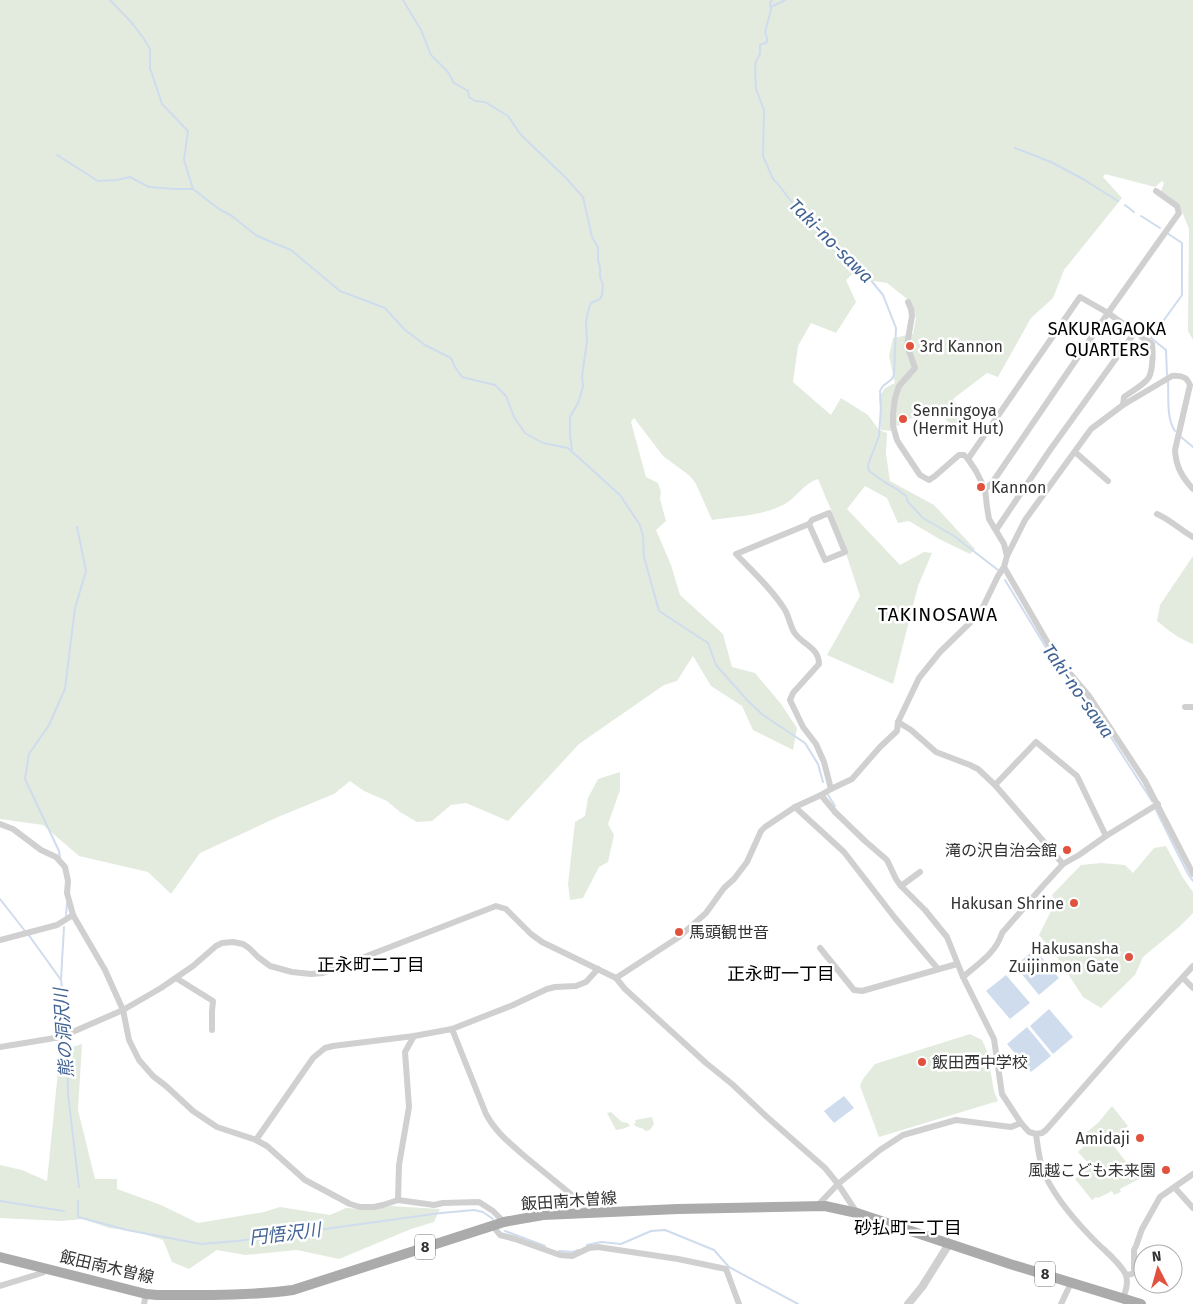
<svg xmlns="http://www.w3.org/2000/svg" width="1193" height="1304" viewBox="0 0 1193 1304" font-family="'Fira Sans','Noto Sans JP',sans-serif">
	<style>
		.green { fill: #e3ebdf }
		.water { fill: #cfdced }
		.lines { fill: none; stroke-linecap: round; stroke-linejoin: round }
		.stream { stroke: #cfdced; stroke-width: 2 }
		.minor { stroke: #d0d0d0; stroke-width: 6 }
		.tertiary { stroke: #d0d0d0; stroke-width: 8 }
		.primary { stroke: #ababab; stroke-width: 10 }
		.poi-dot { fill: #e1523e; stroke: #fff; stroke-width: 2 }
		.labels { text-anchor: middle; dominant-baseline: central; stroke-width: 5; stroke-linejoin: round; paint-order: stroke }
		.shield { fill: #fff; stroke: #707070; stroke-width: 1 }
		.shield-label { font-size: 15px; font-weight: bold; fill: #333 }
		.poi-label { font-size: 16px; fill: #333; stroke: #fff; text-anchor: start }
		.street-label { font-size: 16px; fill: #333; stroke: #fff }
		.water-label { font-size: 18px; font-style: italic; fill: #416394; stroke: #fff }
		.neighbourhood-label { font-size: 18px; fill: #000; stroke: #fff }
		.quarter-label { font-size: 19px; letter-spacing: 1px; fill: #000; stroke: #fff }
	</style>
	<rect width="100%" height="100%" fill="#fff"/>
	<g class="green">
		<path d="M0 0H1193V340L1188 331 1189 229 1179 204 1161 191 1164 183 1162 181 1155 187 1105 174 1103 177 1122 198 1064 270 1053 298 1031 318 998 377 987 373 953 399 966 417 957 433 936 407 929 409 897 426 891 431 881 430 879 397 885 388 895 383 889 356 893 338 913 334 916 318 911 302 887 283 867 280 855 272 846 280 856 302 836 333 811 323 798 346 793 382 831 415 841 398 868 415 879 430 887 433 886 454 890 481 934 505 975 549 970 554 941 540 909 521 898 523 887 498 865 486 847 509 900 565 924 552 932 553 918 586 893 684 827 655 860 596 834 517 818 479C805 483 799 494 788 502 766 516 738 516 712 520L696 484 690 476 663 456 634 418 631 422 646 477 658 483 661 492 660 499 666 521 656 530 671 565 680 595 723 634 732 667 755 673 781 704 797 728 793 750 753 730 742 706 711 686 693 656 677 681 664 685 579 744 508 821 466 803 451 805 432 821 417 822 400 812 387 801 364 791 350 781 334 794 278 817 200 853 171 894 148 872 79 856 43 825 0 819Z"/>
		<path d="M1193 556V644C1179 639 1168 630 1157 621L1160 605Z"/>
		<path d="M620 772V790L608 824 614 835 608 862 599 867 583 898 570 900 568 884 575 822 585 816 588 798 598 779Z"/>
		<path d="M1166 846 1183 878 1193 892V913L1179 927 1143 957 1135 975 1101 1008 1083 997 1057 957 1039 935 1055 903 1052 895 1081 865 1101 863 1125 865 1133 873 1154 848Z"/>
		<path d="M970 1034 982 1040 987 1051 994 1091 998 1101 879 1137 860 1086 863 1079 875 1064Z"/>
		<path d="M82 1044 78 1110 95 1179H117V1189L161 1205 198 1223 264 1212 280 1207 330 1215 346 1208 366 1209 391 1206 440 1209 434 1222 411 1229 339 1259 297 1250 245 1255 217 1250 189 1269 172 1262 163 1240 134 1231 109 1228 83 1219 62 1221 0 1218V1165L22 1170 47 1181 60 1051Z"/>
		<path d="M1112 1106 1128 1126 1110 1141 1139 1179 1120 1189 1121 1192 1114 1195 1112 1191 1098 1198 1096 1197 1092 1200 1075 1179 1090 1165 1078 1152 1084 1146 1077 1140 1098 1123Z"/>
		<path d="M611 1112 622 1122 628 1123 630 1126 622 1129 616 1130 607 1113Z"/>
		<path d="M652 1117 654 1124 650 1130 645 1131 644 1129 637 1127 633 1124 636 1123 635 1120Z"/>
	</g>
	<g class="water">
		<path d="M1035 949 1059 978 1039 995 1015 966Z"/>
		<path d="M1006 975 1030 1003 1010 1019 986 991Z"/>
		<path d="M1049 1009 1073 1037 1053 1054 1030 1026Z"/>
		<path d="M1027 1027 1051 1056 1031 1072 1007 1044Z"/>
		<path d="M844 1096 854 1108 834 1123 824 1111Z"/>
	</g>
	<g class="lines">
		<g class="stream">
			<path d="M110 0 132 23 144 39 150 49V68L162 104 188 131 184 160 193 189 219 209 232 216 257 236 291 250 340 291 385 308 405 330 425 345 451 358 455 367 462 377 495 385 506 396 514 417 525 433 543 443 568 448 620 495 640 525 643 536 644 557 659 611 708 643 716 665 747 700 763 715 805 743 818 764 823 782"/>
			<path d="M403 0 421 30 431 55 448 72 454 83 468 91 469 97 475 101 485 102 508 116 521 135 565 177 583 197 592 237 598 247V260L600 267V277L603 285 602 295 600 299 591 303 589 308 586 321 587 341 582 376 583 387 578 403 570 417V435L572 450"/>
			<path d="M772 0 770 3 771 10 765 32 767 38V42L760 45V54L756 61 755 68 756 89 764 110 763 156 773 179 777 183 795 206 800 210 804 217 828 242 841 250 865 273 883 295 896 328 894 375 892 379 883 386 880 391 881 407 879 436 868 465 869 471 886 483 897 489 906 496 908 502 923 518 954 536 998 570"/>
			<path d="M771 7 785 0"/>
			<path d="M1015 148 1051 162 1083 179 1118 201"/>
			<path d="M57 155 98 181 117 180 130 177 149 187 175 189H192"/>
			<path d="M1125 205 1134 212"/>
			<path d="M1141 216 1160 228"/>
			<path d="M1167 233 1182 243V295L1151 338 1166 350 1167 375"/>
			<path d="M1168 382C1169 397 1166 418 1175 431"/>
			<path d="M1181 437 1193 447"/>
			<path d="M1005 580 1053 659 1094 711 1152 801"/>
			<path d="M828 795 835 806"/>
			<path d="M1156 810 1188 874 1193 881"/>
			<path d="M60 858 59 851 25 779 29 754 49 725 65 689 75 608 86 571 77 527"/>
			<path d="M0 899 25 931"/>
			<path d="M66 915 67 903"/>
			<path d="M28 934 61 980 67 1031"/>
			<path d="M61 979 64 927"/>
			<path d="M67 1036 68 1094 79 1187"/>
			<path d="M0 1201 64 1211"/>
			<path d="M78 1201V1217L127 1230 201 1244 237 1241 441 1213 474 1210 483 1212 493 1219"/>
			<path d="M505 1231 545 1246"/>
			<path d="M587 1245 601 1242 621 1244 651 1231 665 1230 714 1250 729 1267 798 1304"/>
			<path d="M559 1251 573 1252 578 1250"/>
		</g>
		<g class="minor">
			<path d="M908 302 911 309 912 316 907 345 915 368 899 386 895 398 893 414V426L897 440 900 445 920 475 929 480 935 476 959 455H964L968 459 976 471 985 489 987 507 989 519 1004 544 1007 556"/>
			<path d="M1075 452 1108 481"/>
			<path d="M968 459 1080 297 1108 313 1152 344C1153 351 1153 370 1149 377 1146 384 1130 392 1124 397L1123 405"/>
			<path d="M985 489 992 483 1108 313 1179 213 1177 206 1156 191"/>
			<path d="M1157 514C1171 520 1180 530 1193 537"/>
			<path d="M809 524 825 560 845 552 829 513 812 520 809 524 736 554C753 572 772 589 785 610 789 617 790 625 794 632 802 645 819 647 819 664L793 693 790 700 803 727 816 744 824 762 831 789"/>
			<path d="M996 530 1050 450 1135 332"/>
			<path d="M1004 567 1056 657 1089 696 1145 781 1193 874"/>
			<path d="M1185 707H1193"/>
			<path d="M898 722 911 730 936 752 970 765 978 769 995 785 1063 864"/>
			<path d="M995 785 1036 742 1077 776 1106 836"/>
			<path d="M821 795 835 812 865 841 887 860 896 879 901 886 925 910 947 937 963 977 994 1039 1002 1094 1021 1123 1029 1132 1036 1134 1042 1133 1046 1130 1126 1039 1193 966"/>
			<path d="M795 807 844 852 895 918 938 969"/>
			<path d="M0 824 13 829 41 850 56 857 65 867 68 881 67 893 73 915 105 970 123 1010 129 1040 139 1060 153 1076 166 1086 193 1111 217 1127 256 1140 267 1146 305 1180 350 1204 360 1207H374L383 1205 398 1200 434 1205 443 1203 479 1202 493 1211 504 1222"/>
			<path d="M901 886 920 872"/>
			<path d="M0 940 57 925 73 915"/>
			<path d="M820 948 854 990 862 991 957 964"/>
			<path d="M963 977C978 964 996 953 1002 933L1041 888 1063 864 1079 855 1106 836 1158 804"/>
			<path d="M176 978 213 1001 212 1011V1030"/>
			<path d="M616 978 679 937 706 913 724 888 734 879 747 862 761 831 765 827 795 807 821 795 831 789 852 779 880 747 897 731 898 722 919 678 940 652 980 613 998 576 1004 567 1007 556 1025 520 1091 429 1123 405 1172 376C1181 375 1187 377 1190 385L1175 450C1176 467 1182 477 1193 489"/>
			<path d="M1183 978 1193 988"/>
			<path d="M452 1029 486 1114C496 1133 512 1145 528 1159 550 1177 572 1195 594 1213"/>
			<path d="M0 1047 61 1037 123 1010 161 988 193 966 216 946 222 943 233 942 243 944 249 948 258 957 270 966 292 972 311 974 323 973 496 906 506 909 531 934 542 942 616 978 625 989 706 1063 732 1084 767 1117 825 1168 838 1184 857 1213"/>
			<path d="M1036 1134C1038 1149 1040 1166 1047 1179 1059 1203 1077 1223 1096 1242 1105 1251 1118 1261 1125 1273 1129 1281 1126 1290 1123 1299"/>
			<path d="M256 1140 313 1058 325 1048 333 1046 414 1036 452 1029 513 1005 547 989 555 987 576 986 586 982 598 969"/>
			<path d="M1175 1188 1193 1208"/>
			<path d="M398 1200 399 1165 409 1107 405 1052 414 1036"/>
			<path d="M818 1205 838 1184 880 1150 903 1135 956 1120 1011 1127 1021 1123"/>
			<path d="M492 1225 500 1235 515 1239 560 1255 572 1256 589 1248 598 1247 678 1259 726 1269 739 1304"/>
			<path d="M1126 1275 1132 1274 1134 1272V1250L1136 1246 1142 1229 1160 1197 1193 1174"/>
			<path d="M0 1286 42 1273 48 1269"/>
			<path d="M144 1304 146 1294"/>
			<path d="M1061 1304 1071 1283"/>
		</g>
		<path class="tertiary" d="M908 1304 922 1287 949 1244"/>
		<path class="primary" d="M0 1257 146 1294 157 1295C202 1295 248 1296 293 1290L504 1222 543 1215 678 1209 825 1206 857 1213 1010 1264 1141 1304"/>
	</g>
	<g class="poi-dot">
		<circle cx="910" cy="346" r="5"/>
		<circle cx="903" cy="419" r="5"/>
		<circle cx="981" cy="487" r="5"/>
		<circle cx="1067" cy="850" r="5"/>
		<circle cx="1074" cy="903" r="5"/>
		<circle cx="679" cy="932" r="5"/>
		<circle cx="1129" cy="957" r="5"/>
		<circle cx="922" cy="1062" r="5"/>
		<circle cx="1140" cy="1138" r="5"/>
		<circle cx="1166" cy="1170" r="5"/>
	</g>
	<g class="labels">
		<g class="shield">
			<rect x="415" y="1234.5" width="20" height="25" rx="4"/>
			<rect x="1035" y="1261.5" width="20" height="25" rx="4"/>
		</g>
		<g class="shield-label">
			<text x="425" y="1247">8</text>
			<text x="1045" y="1274">8</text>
		</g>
		<g class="poi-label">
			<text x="920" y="346">3rd Kannon</text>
			<text x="913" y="410">Senningoya<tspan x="913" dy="18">(Hermit Hut)</tspan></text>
			<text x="991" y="487">Kannon</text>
			<text x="1057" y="850" text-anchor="end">滝の沢自治会館</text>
			<text x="1064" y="903" text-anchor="end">Hakusan Shrine</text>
			<text x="689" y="932">馬頭観世音</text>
			<text x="1119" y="948" text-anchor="end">Hakusansha<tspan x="1119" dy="18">Zuijinmon Gate</tspan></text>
			<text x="932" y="1062">飯田西中学校</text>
			<text x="1130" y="1138" text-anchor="end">Amidaji</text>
			<text x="1156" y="1170" text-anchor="end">風越こども未来園</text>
		</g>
		<g class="street-label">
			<text transform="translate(569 1201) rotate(-4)">飯田南木曽線</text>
			<text transform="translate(107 1267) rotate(13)">飯田南木曽線</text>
		</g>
		<g class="water-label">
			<text transform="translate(831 241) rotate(45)">Taki-no-sawa</text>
			<text transform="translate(1078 691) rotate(55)">Taki-no-sawa</text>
			<text transform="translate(64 1033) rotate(-94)">熊の洞沢川</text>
			<text transform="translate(285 1234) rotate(-7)">円悟沢川</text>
		</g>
		<g class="neighbourhood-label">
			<text x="1107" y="329">SAKURAGAOKA<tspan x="1107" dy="21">QUARTERS</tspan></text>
			<text x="371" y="965">正永町二丁目</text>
			<text x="781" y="974">正永町一丁目</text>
			<text x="908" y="1228">砂払町二丁目</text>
		</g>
		<g class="quarter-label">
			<text x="938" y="614">TAKINOSAWA</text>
		</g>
	</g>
	<g transform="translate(1158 1269) rotate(354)"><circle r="24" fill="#ffffff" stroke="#adadad"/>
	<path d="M0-4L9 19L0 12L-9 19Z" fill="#e1523e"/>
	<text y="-8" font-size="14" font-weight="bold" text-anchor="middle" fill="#333333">N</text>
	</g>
</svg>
